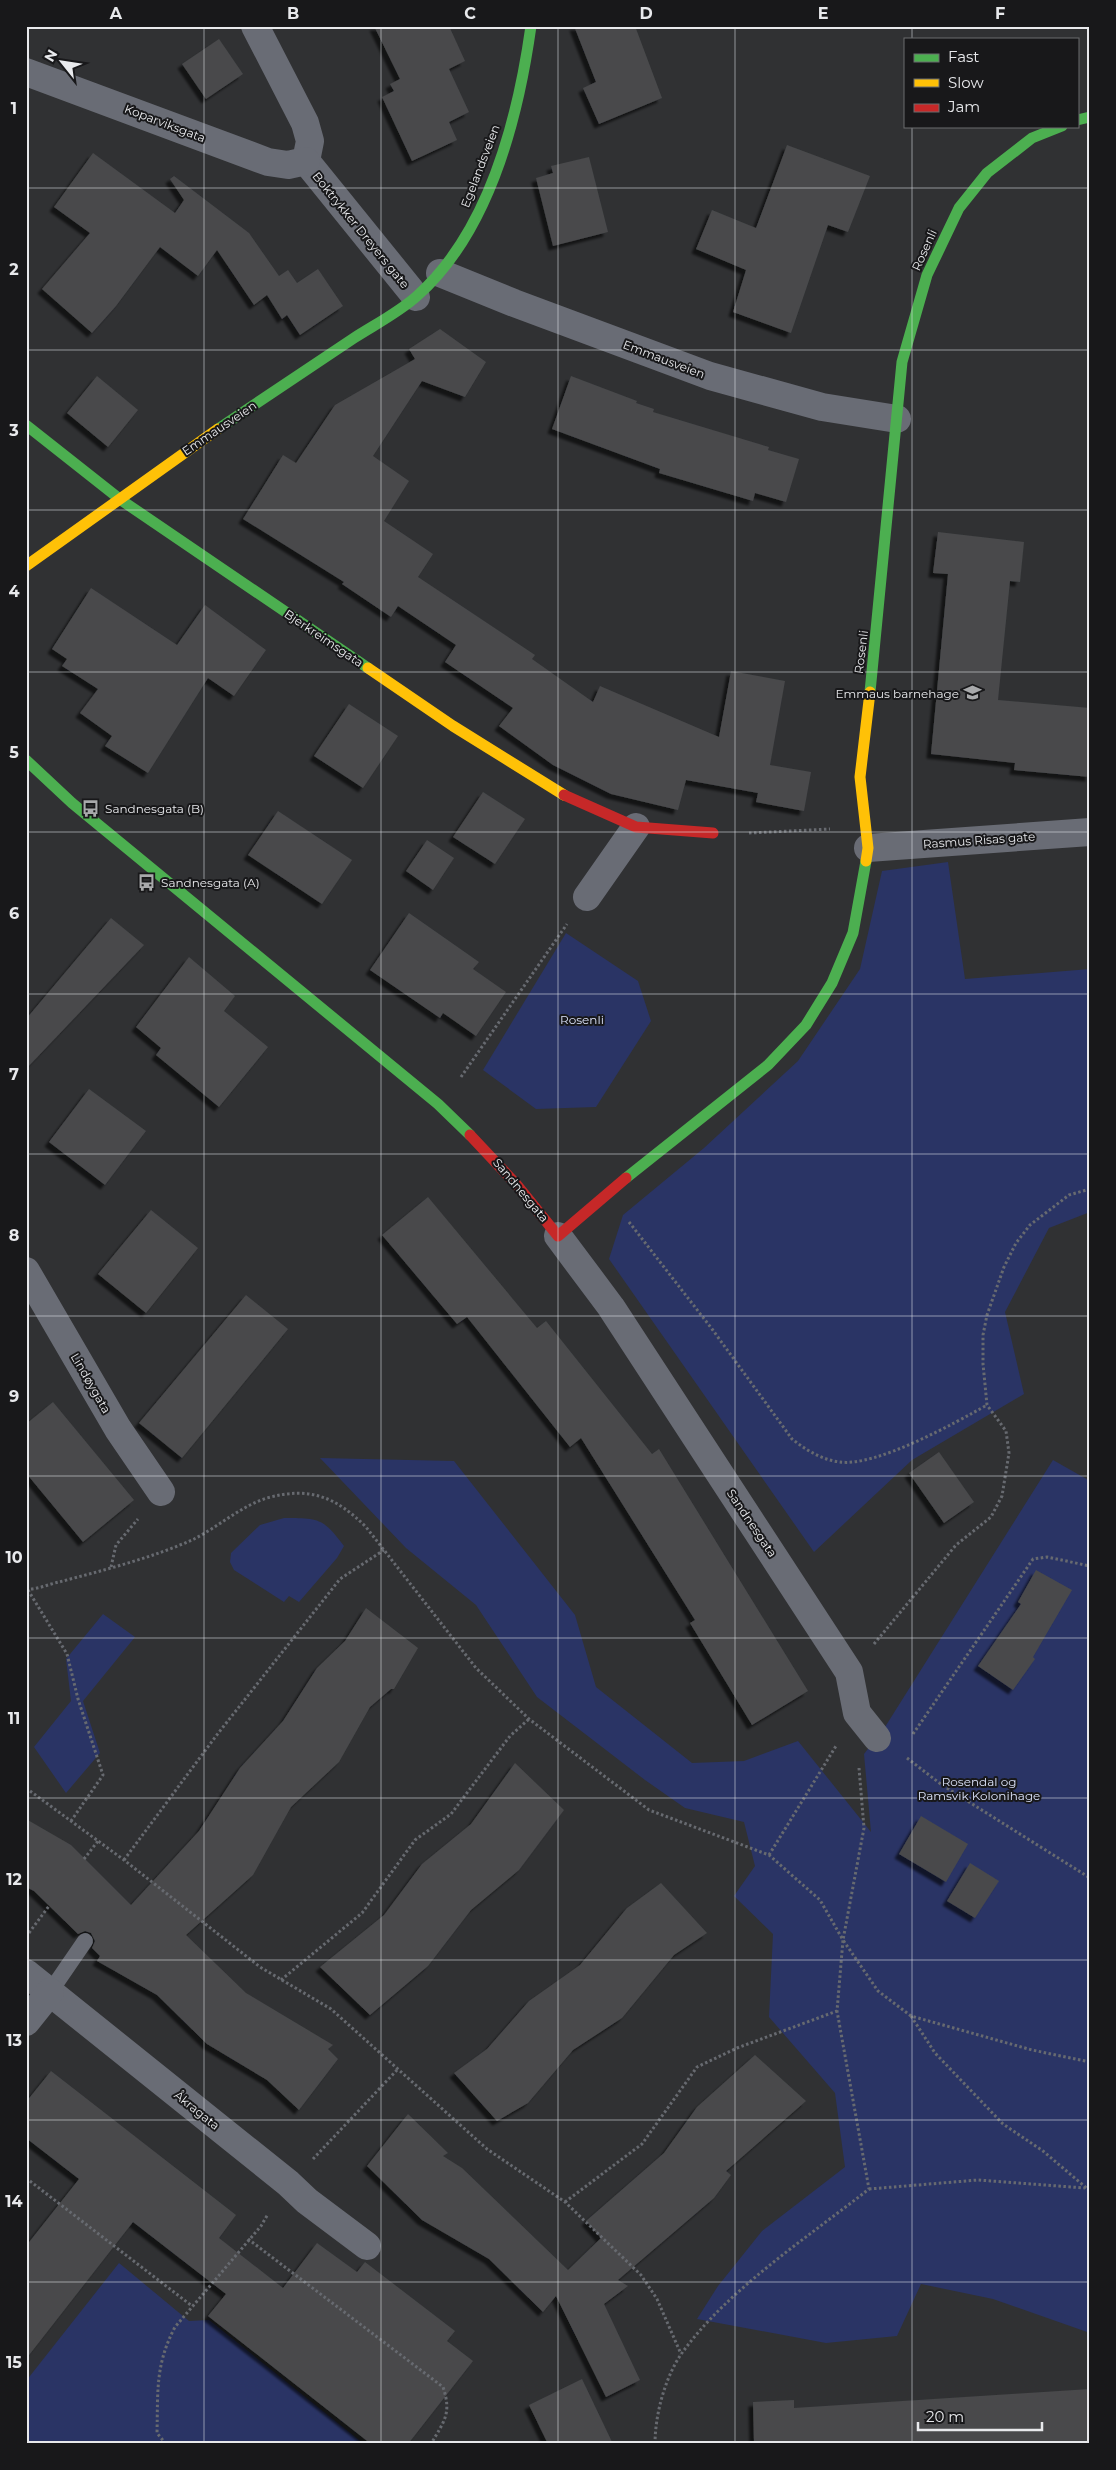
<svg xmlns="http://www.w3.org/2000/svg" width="1116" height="2470" viewBox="0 0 1116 2470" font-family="Montserrat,sans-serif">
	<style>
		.green { fill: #2a3465 }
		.building { fill: #48494b; filter: url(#shadow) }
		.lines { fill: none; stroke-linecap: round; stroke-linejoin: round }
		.path { stroke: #676a70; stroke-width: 3; stroke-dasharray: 2.5 2.5; stroke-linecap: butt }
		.lane { stroke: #696c75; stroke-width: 16 }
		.street { stroke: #696c75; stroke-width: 28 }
		.fast { stroke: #4caf50; stroke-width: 11 }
		.slow { stroke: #ffc107; stroke-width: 11 }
		.jam { stroke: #c62828; stroke-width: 11 }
		.grid { fill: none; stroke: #e8e9ec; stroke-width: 1; stroke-opacity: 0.55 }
		.labels { text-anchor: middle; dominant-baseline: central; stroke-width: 4; stroke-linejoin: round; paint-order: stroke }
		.street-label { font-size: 12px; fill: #e8e9ec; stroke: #18181a }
		.poi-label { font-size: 12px; fill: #e8e9ec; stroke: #18181a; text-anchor: start }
		.park-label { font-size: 12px; fill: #dbe2f9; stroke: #18181a }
		.neatline { fill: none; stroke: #e8e9ec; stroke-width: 2 }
		.grid-label { font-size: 16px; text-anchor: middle; font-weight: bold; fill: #e8e9ec }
	</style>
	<defs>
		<filter id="shadow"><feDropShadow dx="-4.5" dy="4.5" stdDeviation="1" flood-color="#0009"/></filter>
	</defs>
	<rect width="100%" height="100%" fill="#303133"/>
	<g class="green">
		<path d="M948 862 965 979 1090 969V1212L1049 1228 1005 1312 1024 1394 912 1460 814 1552 609 1259 623 1215 704 1148 798 1061 860 969 882 871Z"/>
		<path d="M566 933 638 981 651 1021 596 1107 536 1109 483 1070Z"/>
		<path d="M320 1458 454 1461 575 1615 596 1687 692 1763 744 1761 798 1741 871 1832 864 1754 885 1727 1053 1460 1090 1481V2333L993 2299 921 2284 897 2336 826 2343 697 2319 718 2286 762 2231 845 2167 835 2093 769 2017 773 1934 734 1896 755 1866 744 1822 685 1808 645 1780 537 1697 476 1605 406 1548Z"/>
		<path d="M284 1518C319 1518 323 1518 344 1546L337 1558 299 1602 289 1596 284 1602 234 1570 230 1562 231 1553 260 1525Z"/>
		<path d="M103 1614 135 1637 83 1701 100 1753 66 1793 34 1747 71 1701 66 1659Z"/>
		<path d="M119 2263 189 2321 209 2320 364 2444H26V2381Z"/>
	</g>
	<g class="building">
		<path d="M374 26H449L465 61 449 69 469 112 449 122 457 140 412 161 382 97 394 91 390 84 400 79Z"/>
		<path d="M574 26H635L662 98 599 124 583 88 596 82Z"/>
		<path d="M219 39 243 74 206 99 182 64Z"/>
		<path d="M787 145 870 176 848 232 828 225 791 333 733 312 746 270 696 249 712 210 756 228Z"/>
		<path d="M93 153 175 213 184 200 170 179 174 176 249 233 279 276 288 270 297 283 318 269 343 306 300 335 287 315 282 319 267 295 254 305 217 250 198 276 160 247 116 306 92 333 42 289 90 233 54 207Z"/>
		<path d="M589 157 608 232 553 246 536 178 553 173 551 166Z"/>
		<path d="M440 329 486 362 465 397 422 381 373 456 409 481 384 521 433 554 418 577 535 655 532 659 593 702 600 686 719 737 731 671 785 681 770 765 811 772 804 811 756 802 758 793 686 780 678 810 611 794 553 765 499 726 513 708 445 662 456 645 398 606 391 617 342 584 344 582 243 519 283 455 296 463 335 405 415 359 409 349Z"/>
		<path d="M97 376 138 410 108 447 67 413Z"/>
		<path d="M571 376 637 401 636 403 654 409 653 412 769 447 768 450 799 459 786 502 755 493 753 501 659 473 660 469 552 429Z"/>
		<path d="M938 532 1024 542 1020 582 1010 581 998 700 1090 708V777L1014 770 1015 763 931 754 948 574 933 573Z"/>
		<path d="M91 588 177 645 205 605 266 650 234 696 208 678 148 773 105 746 112 736 80 713 98 689 62 666 67 659 52 649Z"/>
		<path d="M349 704 398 736 363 788 314 756Z"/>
		<path d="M483 792 525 819 495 864 453 837Z"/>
		<path d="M278 811 352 860 322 904 248 855Z"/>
		<path d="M427 840 454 858 433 890 406 871Z"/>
		<path d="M409 913 479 962 473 969 506 992 476 1036 443 1013 440 1018 370 970Z"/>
		<path d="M111 918 144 945 26 1069V1019Z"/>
		<path d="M189 957 235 996 224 1011 268 1047 219 1107 156 1055 161 1048 136 1027Z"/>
		<path d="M89 1089 146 1131 105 1185 49 1142Z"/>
		<path d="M428 1197 537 1328 546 1321 652 1454 659 1449 808 1691 752 1725 690 1623 695 1620 581 1438 570 1447 467 1317 457 1324 382 1235Z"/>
		<path d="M151 1210 198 1248 146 1313 98 1274Z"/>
		<path d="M246 1295 288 1329 182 1458 139 1423Z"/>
		<path d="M53 1402 134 1500 83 1542 26 1473V1424Z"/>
		<path d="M939 1452 974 1502 944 1523 909 1473Z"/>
		<path d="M1036 1570 1072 1590 1033 1657 1035 1659 1013 1690 978 1666 1021 1604 1018 1602Z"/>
		<path d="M366 1608 418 1648 394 1689H391L370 1707 339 1762 291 1807 253 1875 186 1935 246 1993 333 2045 328 2049 338 2059 299 2110 267 2080 207 2044 157 1995 97 1961 100 1956 92 1948 95 1941 91 1933 85 1931 78 1934 34 1891 26 1887V1819L71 1845 131 1905 199 1831 240 1768 283 1721 317 1668 345 1641Z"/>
		<path d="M515 1763 564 1810 519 1870 471 1910 428 1966 370 2015 320 1967 384 1915 422 1864 471 1824Z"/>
		<path d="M921 1816 968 1844 946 1882 899 1854Z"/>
		<path d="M970 1863 999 1881 975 1918 947 1901Z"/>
		<path d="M661 1883 707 1933 674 1955 622 2018 573 2050 528 2103 497 2121 454 2073 487 2049 529 2001 580 1965 627 1908Z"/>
		<path d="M755 2055 806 2101 726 2171 731 2175 714 2198 618 2280 628 2286 604 2304 640 2380 606 2397 556 2296 543 2312 489 2259 422 2220 367 2166 408 2114 448 2153 443 2156 462 2168 568 2270 601 2238 586 2221 664 2153 697 2107Z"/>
		<path d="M51 2071 236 2215 219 2238 283 2288 317 2243 357 2272 365 2262 455 2331 447 2341 473 2361 408 2444H371L208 2316 226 2294 133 2222 26 2359V2246L79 2179 26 2138V2102Z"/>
		<path d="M582 2379 613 2444H548L529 2405Z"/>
		<path d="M1090 2389V2444H754L753 2402 794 2400V2408Z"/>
	</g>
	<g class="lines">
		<g class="path">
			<path d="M749 833 830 829"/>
			<path d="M461 1077 567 924"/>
			<path d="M629 1222 712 1329 792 1439C806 1450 822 1460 840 1462 876 1467 955 1423 987 1405"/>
			<path d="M111 1567 116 1545 138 1519"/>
			<path d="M26 1589C37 1590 49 1584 59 1582 101 1571 155 1557 194 1539 218 1527 241 1506 267 1498 310 1486 336 1497 366 1527L476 1668 529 1719 649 1810 769 1855 820 1900 843 1940 837 2011 869 2189C808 2237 727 2290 682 2353 665 2377 655 2415 655 2444"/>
			<path d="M28 1590 67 1654 78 1699 103 1775 71 1821"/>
			<path d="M874 1644 956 1545 991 1517 1002 1496 1009 1453 1006 1431 987 1405 983 1364V1335L987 1315 1004 1267 1016 1243 1030 1225 1069 1195 1090 1189"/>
			<path d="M913 1734 1033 1559 1047 1557 1090 1566"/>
			<path d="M907 1758 942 1785 1090 1878"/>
			<path d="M859 1768 864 1828 843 1940 878 1991 911 2016 1032 2050 1090 2062"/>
			<path d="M26 1788 124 1860 260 1967 331 2009 487 2149 565 2202 641 2275 657 2299 681 2354"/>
			<path d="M769 1855 836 1746"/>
			<path d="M84 1859 98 1841"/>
			<path d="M124 1860 216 1736 340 1579 384 1550"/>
			<path d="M26 1937 49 1906"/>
			<path d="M281 1980 362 1913 415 1840 451 1814 510 1736 529 1719"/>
			<path d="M911 2016 935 2053 1003 2124 1043 2151 1090 2191"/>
			<path d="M313 2159 397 2070"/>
			<path d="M26 2178 192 2306"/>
			<path d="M869 2189 978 2180 1085 2188"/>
			<path d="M565 2202 642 2144 697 2067 737 2048 837 2011"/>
			<path d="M248 2239 443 2387C452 2414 444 2421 431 2444"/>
			<path d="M166 2444 157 2433C158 2392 155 2365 175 2327L261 2226 268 2214"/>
		</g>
		<path class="lane" d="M50 1992 85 1941"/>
		<g class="street">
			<path d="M255 26 305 123 310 141 306 161 416 297"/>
			<path d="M26 72 268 162 288 165 306 161"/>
			<path d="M440 273 514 303 710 376 822 407 897 419"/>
			<path d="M868 848 1090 832"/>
			<path d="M587 897 636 827"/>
			<path d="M558 1236 611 1307 849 1672 857 1713 877 1738"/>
			<path d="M26 1271 118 1429 161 1492"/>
			<path d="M26 1973 288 2183 307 2201 367 2246"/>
			<path d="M26 2022 50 1992"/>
		</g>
		<g class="fast">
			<path d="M1077 120 1090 117"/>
			<path d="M26 425 121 500 368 668"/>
			<path d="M218 429C263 399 308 369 354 338 374 325 398 313 417 296 489 232 518 119 531 26"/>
			<path d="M870 692 902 362 927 275 959 208 987 173 1032 138 1062 126"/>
			<path d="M26 760 72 803 438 1104 470 1135"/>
			<path d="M626 1178 768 1065 806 1025 832 983 853 933 866 861"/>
		</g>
		<g class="slow">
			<path d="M26 566 218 429"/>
			<path d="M368 668 453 726 564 795"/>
			<path d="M866 861 868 848 860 777 870 692"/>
		</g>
		<g class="jam">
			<path d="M564 795 636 827 713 833"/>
			<path d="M470 1135 516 1184 558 1236 626 1178"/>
		</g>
	</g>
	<path class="grid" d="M204 26V2444M381 26V2444M558 26V2444M735 26V2444M912 26V39M912 126V2444M26 188H1090M26 350H1090M26 510H1090M26 672H1090M26 832H1090M26 994H1090M26 1154H1090M26 1316H1090M26 1476H1090M26 1638H1090M26 1798H1090M26 1960H1090M26 2120H1090M26 2282H1090"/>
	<defs>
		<symbol id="school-bare" viewBox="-9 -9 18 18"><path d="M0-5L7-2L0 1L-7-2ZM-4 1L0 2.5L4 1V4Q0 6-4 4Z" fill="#a8a9ab" stroke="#18181a" stroke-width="2.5" paint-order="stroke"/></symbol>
		<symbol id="bus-bare" viewBox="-9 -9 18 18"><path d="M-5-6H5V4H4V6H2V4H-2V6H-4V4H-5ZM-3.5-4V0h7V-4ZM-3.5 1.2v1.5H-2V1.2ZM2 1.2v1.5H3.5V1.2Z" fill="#a8a9ab" stroke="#18181a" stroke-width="2.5" paint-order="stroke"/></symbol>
	</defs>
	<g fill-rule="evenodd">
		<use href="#school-bare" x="960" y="680" width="25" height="25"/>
		<use href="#bus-bare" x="78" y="796" width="25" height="25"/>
		<use href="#bus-bare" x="134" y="870" width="25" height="25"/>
	</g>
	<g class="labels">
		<g class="street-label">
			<text transform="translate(165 123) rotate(21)">Koparviksgata</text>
			<text transform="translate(480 166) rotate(-69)">Egelandsveien</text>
			<text transform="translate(361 230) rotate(51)">Boktrykker Dreyers gate</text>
			<text transform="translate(924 250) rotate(-66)">Rosenli</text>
			<text transform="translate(664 359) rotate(21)">Emmausveien</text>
			<text transform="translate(219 428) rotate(-34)">Emmausveien</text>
			<text transform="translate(324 638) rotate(34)">Bjerkreimsgata</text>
			<text transform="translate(861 652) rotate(-83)">Rosenli</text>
			<text transform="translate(979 840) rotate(-4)">Rasmus Risas gate</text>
			<text transform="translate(521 1190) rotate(50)">Sandnesgata</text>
			<text transform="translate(91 1383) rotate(60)">Lindøygata</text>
			<text transform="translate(752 1523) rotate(56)">Sandnesgata</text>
			<text transform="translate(197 2110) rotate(39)">Åkragata</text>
		</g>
		<g class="poi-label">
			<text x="959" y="693" text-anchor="end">Emmaus barnehage</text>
			<text x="105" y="808">Sandnesgata (B)</text>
			<text x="161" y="882">Sandnesgata (A)</text>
		</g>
		<g class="park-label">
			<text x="582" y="1019">Rosenli</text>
			<text x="979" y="1781">Rosendal og<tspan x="979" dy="14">Ramsvik Kolonihage</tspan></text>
		</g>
	</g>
	<rect width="1116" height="2470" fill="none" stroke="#18181a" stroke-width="55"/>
	<rect x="904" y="38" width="175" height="90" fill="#18181a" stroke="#6b6c6e"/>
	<rect x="914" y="54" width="25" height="8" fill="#4caf50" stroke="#6b6c6e"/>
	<text x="948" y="62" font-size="15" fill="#e8e9ec">Fast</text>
	<rect x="914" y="79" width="25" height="8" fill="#ffc107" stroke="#6b6c6e"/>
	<text x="948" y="88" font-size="15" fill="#e8e9ec">Slow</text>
	<rect x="914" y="104" width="25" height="8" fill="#c62828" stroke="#6b6c6e"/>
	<text x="948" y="112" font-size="15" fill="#e8e9ec">Jam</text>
	<g transform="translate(62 62) rotate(300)" stroke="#18181a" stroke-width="4" paint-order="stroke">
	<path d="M0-4L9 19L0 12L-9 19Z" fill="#e8e9ec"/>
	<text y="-8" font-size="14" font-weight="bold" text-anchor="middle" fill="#e8e9ec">N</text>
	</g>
	<path d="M918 2422v8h124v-8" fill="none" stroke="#e8e9ec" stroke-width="2.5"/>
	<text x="926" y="2422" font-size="15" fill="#e8e9ec" stroke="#18181a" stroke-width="4" paint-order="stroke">20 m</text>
	<rect x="28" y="28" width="1060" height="2414" class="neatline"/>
	<g class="grid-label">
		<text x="116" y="19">A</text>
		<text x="293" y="19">B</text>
		<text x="470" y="19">C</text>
		<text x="646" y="19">D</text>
		<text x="823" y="19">E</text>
		<text x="1000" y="19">F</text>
		<text x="14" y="114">1</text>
		<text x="14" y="275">2</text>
		<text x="14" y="436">3</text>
		<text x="14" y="597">4</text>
		<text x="14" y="758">5</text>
		<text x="14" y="919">6</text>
		<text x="14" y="1080">7</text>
		<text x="14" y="1241">8</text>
		<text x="14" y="1402">9</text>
		<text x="14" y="1563">10</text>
		<text x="14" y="1724">11</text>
		<text x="14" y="1885">12</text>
		<text x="14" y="2046">13</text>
		<text x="14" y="2207">14</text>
		<text x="14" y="2368">15</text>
	</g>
</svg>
